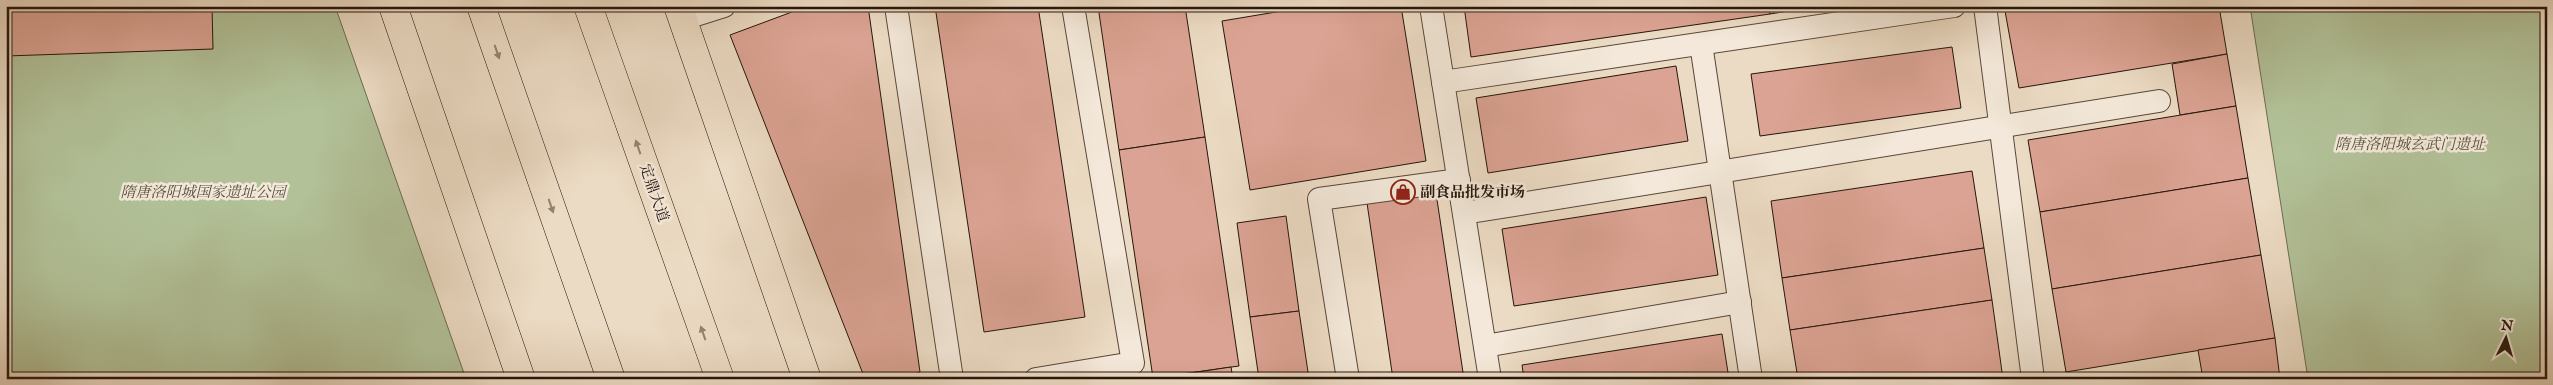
<svg xmlns="http://www.w3.org/2000/svg" width="2553" height="385" viewBox="0 0 2553 385" font-family="'IM FELL English','Noto Serif SC',serif">
	<style>
		.green { fill: #b2c198; stroke: #6c6b52 }
		.building { fill: #dba393; stroke: #26150c }
		.lines { fill: none; stroke-linecap: round; stroke-linejoin: round }
		.lane-casing { stroke: #58463a; stroke-width: 24 }
		.primary-casing { stroke: #26150c; stroke-width: 29 }
		.lane { stroke: #f3e8d9; stroke-width: 22 }
		.primary { stroke: #ecdbc4; stroke-width: 28 }
		.oneway { fill: #938271 }
		.labels { text-anchor: middle; dominant-baseline: central; stroke-width: 5; stroke-linejoin: round; paint-order: stroke }
		.park-label { font-size: 15px; font-style: italic; fill: #57513d; stroke: #f3e8d9 }
		.poi-label { font-size: 15px; font-weight: bold; fill: #26150c; stroke: #f3e8d9; text-anchor: start }
		.street-label { font-size: 15px; fill: #26150c; stroke: #f3e8d9 }
	</style>
	<rect width="100%" height="100%" fill="#ecdbc4"/>
	<filter id="stains"><feTurbulence type="fractalNoise" baseFrequency=".004" numOctaves="4"/><feColorMatrix values="0 0 0 0 .2 0 0 0 0 .09 0 0 0 0 .02 0 0 0 .5 -.17"/></filter>
	<radialGradient id="worn" r=".72"><stop offset=".6" stop-color="#630" stop-opacity="0"/><stop offset="1" stop-color="#630" stop-opacity=".3"/></radialGradient>
	<g class="green">
		<path d="M6 6H335L466 379H6Z"/>
		<path d="M2250 6H2547V379H2308Z"/>
	</g>
	<g class="building">
		<path d="M6 6H212L213 49 6 56Z"/>
		<path d="M808 6H868L920 372 902 379H865L730 35Z"/>
		<path d="M935 6H1038L1085 317 984 332Z"/>
		<path d="M1098 6H1185L1205 137 1119 150Z"/>
		<path d="M1312 6H1401L1426 161 1250 190 1222 21Z"/>
		<path d="M1464 6H1769L1770 14 1471 57Z"/>
		<path d="M1769 6H1820L1770 14Z"/>
		<path d="M2005 6H2033L2005 11Z"/>
		<path d="M2033 6H2219L2227 54 2019 88 2005 11Z"/>
		<path d="M1952 47 1961 108 1760 136 1751 74Z"/>
		<path d="M2227 54 2236 106 2180 115 2172 64Z"/>
		<path d="M1676 66 1688 141 1488 173 1476 98Z"/>
		<path d="M2236 106 2248 178 2040 212 2028 140Z"/>
		<path d="M1205 137 1239 366 1153 378 1119 150Z"/>
		<path d="M1972 171 1984 248 1782 278 1771 201Z"/>
		<path d="M2248 178 2261 255 2052 289 2040 212Z"/>
		<path d="M1436 193 1464 379H1393L1367 203Z"/>
		<path d="M1706 197 1718 275 1514 306 1502 229Z"/>
		<path d="M1286 216 1299 311 1250 317 1237 223Z"/>
		<path d="M1984 248 1992 300 1790 330 1782 278Z"/>
		<path d="M2261 255 2275 338 2066 372 2052 289Z"/>
		<path d="M1992 300 2003 379H1798L1790 330Z"/>
		<path d="M1299 311 1309 379H1259L1250 317Z"/>
		<path d="M1722 334 1729 379H1524L1522 365Z"/>
		<path d="M2275 338 2280 379H2203L2198 350Z"/>
		<path d="M1231 367 1233 379H1164V377Z"/>
	</g>
	<g class="lines">
		<defs>
			<g id="lane">
				<path d="M896 6 952 379"/>
				<path d="M1431 6 1490 379"/>
				<path d="M1985 6 2033 379"/>
				<path d="M683 19 724 6"/>
				<path d="M1701 44 1751 379"/>
				<path d="M1443 82 1954 6"/>
				<path d="M1464 213 2159 101"/>
				<path d="M1485 346 1740 302"/>
				<path d="M1036 379 1133 363 1073 6"/>
				<path d="M1348 379 1319 199 1459 180"/>
			</g>
			<g id="primary">
				<path d="M393 6 521 379"/>
				<path d="M481 6 611 379"/>
				<path d="M588 6 720 379"/>
				<path d="M678 6 807 379"/>
			</g>
		</defs>
		<use href="#lane" class="lane-casing"/>
		<use href="#primary" class="primary-casing"/>
		<use href="#lane" class="lane"/>
		<use href="#primary" class="primary"/>
	</g>
	<defs><path id="oneway-solid" d="M-6-.8H1V-3.2L6.5 0L1 3.2V.8H-6Z" transform="scale(1.25)"/></defs>
	<g class="oneway">
		<use href="#oneway-solid" transform="translate(497 52) rotate(71)"/>
		<use href="#oneway-solid" transform="translate(638 147) rotate(-109)"/>
		<use href="#oneway-solid" transform="translate(551 206) rotate(71)"/>
		<use href="#oneway-solid" transform="translate(703 333) rotate(-109)"/>
	</g>
	<defs>
		<symbol id="shop-ring" viewBox="-11 -11 22 22"><circle r="9.5" fill="#f3e8d9" stroke="#8f2418" stroke-width="1.5"/><path d="M-5-2.5h2.3a2.7 3.5 0 0 1 5.4 0H5L5.5 6h-11ZM-1.5-2.5h3a1.5 2.3 0 0 0-3 0Z" fill="#8f2418"/></symbol>
	</defs>
	<g fill-rule="evenodd">
		<use href="#shop-ring" x="1389" y="178" width="28" height="28"/>
	</g>
	<g class="labels">
		<g class="park-label">
			<text x="2410" y="144">隋唐洛阳城玄武门遗址</text>
			<text x="203" y="192">隋唐洛阳城国家遗址公园</text>
		</g>
		<g class="poi-label">
			<text x="1420" y="192">副食品批发市场</text>
		</g>
		<g class="street-label">
			<text transform="translate(654 193) rotate(71)">定鼎大道</text>
		</g>
	</g>
	<rect width="2553" height="385" fill="none" stroke="#ecdbc4" stroke-width="25"/>
	<rect x="8" y="8" width="2538" height="370" fill="none" stroke="#26150c" stroke-width="2.5"/>
	<rect x="12" y="12" width="2528" height="360" fill="none" stroke="#26150c"/>
	<g transform="translate(2506 338) rotate(5)" stroke="#f3e8d9" stroke-width="4" paint-order="stroke">
	<path d="M0-4L9 19L0 12L-9 19Z" fill="#26150c"/>
	<text y="-8" font-size="14" font-weight="bold" text-anchor="middle" fill="#26150c">N</text>
	</g>
	<rect width="100%" height="100%" filter="url(#stains)"/>
	<rect width="100%" height="100%" fill="url(#worn)"/>
</svg>
